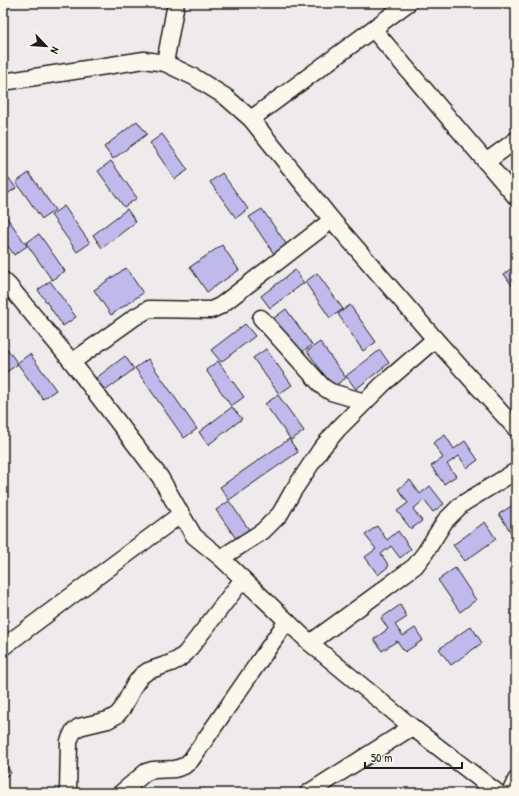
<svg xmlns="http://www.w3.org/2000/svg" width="519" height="796" viewBox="0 0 519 796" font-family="'Patrick Hand',sans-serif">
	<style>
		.building { fill: #c0baec; stroke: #1c1c1c }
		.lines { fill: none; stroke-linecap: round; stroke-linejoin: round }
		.minor-casing { stroke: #1c1c1c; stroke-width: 19 }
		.minor { stroke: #fbf7ec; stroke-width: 16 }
	</style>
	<rect width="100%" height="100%" fill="#efebec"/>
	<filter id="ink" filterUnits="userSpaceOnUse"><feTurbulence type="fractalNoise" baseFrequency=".025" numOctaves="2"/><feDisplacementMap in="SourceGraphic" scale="8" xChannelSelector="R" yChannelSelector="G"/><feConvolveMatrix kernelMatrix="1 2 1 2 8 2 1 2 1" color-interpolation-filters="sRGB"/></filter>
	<g filter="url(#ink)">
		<g class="building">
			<path d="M137 121 147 134 113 159 104 147Z"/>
			<path d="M162 134 188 170 175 179 150 143Z"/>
			<path d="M111 161 137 198 124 207 98 171Z"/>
			<path d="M3 170 16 188 3 197Z"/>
			<path d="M29 173 55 210 42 219 16 182Z"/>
			<path d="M222 173 248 209 236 218 210 182Z"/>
			<path d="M64 206 90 243 77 252 51 215Z"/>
			<path d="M127 209 136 222 102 248 93 235Z"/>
			<path d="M262 209 287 245 274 254 249 217Z"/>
			<path d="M3 212 27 246 14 255 3 239Z"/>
			<path d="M39 234 65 271 52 280 26 243Z"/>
			<path d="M222 245 239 270 207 292 190 267Z"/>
			<path d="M516 265V291L504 274Z"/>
			<path d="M126 268 143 293 111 315 94 290Z"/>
			<path d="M295 270 304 283 270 308 261 296Z"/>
			<path d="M317 273 343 309 330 318 305 282Z"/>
			<path d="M50 281 76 317 63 326 38 290Z"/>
			<path d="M350 305 376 342 363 351 338 314Z"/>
			<path d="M286 309 312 345 299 354 274 318Z"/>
			<path d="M245 324 255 336 221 362 211 350Z"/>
			<path d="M320 342 346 378 333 387 307 351Z"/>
			<path d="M3 343 18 364 5 373 3 370Z"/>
			<path d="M266 349 292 385 279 394 253 358Z"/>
			<path d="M380 350 389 363 356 389 346 376Z"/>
			<path d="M30 354 56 390 43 399 17 363Z"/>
			<path d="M125 356 134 369 100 395 91 382Z"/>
			<path d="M148 359 197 429 184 438 135 368Z"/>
			<path d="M218 361 244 397 231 406 206 370Z"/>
			<path d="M278 395 304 431 291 440 265 404Z"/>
			<path d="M232 407 242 419 208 445 199 432Z"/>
			<path d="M445 435 454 449 465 441 478 460 467 468 459 456 447 464 456 476 444 484 431 466 443 458 433 443Z"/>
			<path d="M289 439 298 452 229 500 220 487Z"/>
			<path d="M410 480 420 494 430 486 444 504 433 512 424 500 413 509 422 521 411 529 397 511 408 503 398 489Z"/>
			<path d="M229 501 255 538 242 547 216 510Z"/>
			<path d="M516 503V540L499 514Z"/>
			<path d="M485 522 496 539 465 561 453 545Z"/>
			<path d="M377 526 387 540 398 531 411 549 400 558 391 546 381 554 389 566 378 575 365 557 376 549 365 535Z"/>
			<path d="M455 568 476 600 460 612 438 580Z"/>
			<path d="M400 605 407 617 395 625 403 636 415 628 423 640 405 652 397 641 382 651 374 639 388 629 381 618Z"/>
			<path d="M471 626 482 643 451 665 439 649Z"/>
			<path d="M3 760 11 773 3 778Z"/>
		</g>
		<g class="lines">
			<defs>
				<g id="minor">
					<path d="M373 29 516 197"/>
					<path d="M165 63 176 3"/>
					<path d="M3 82 144 60 165 63 194 77 226 97 251 119 332 220 435 339 516 429"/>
					<path d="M251 119 408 3"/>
					<path d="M486 162 516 140"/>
					<path d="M3 280 10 287 72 362 160 477 181 514 194 536 221 558 310 643 339 667 412 727 498 793"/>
					<path d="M261 318 323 387 331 392 365 402"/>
					<path d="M72 362 135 317 149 309 211 310 220 306 332 220"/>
					<path d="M221 558 263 531 280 514 293 491 321 449 338 429 383 384 435 339"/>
					<path d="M310 643 376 595 415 566 425 553 445 521 462 504 516 471"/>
					<path d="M3 647 181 514"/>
					<path d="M68 793 69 741 73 732 79 727 108 720 117 715 122 709 135 684 141 676 148 671 171 663 179 659 186 653 243 579"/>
					<path d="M121 793 146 772 153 770 175 769 184 766 191 760 287 621"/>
					<path d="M308 793 412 727"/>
					<path d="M510 793 516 780"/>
				</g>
			</defs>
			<use href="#minor" class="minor-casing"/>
			<use href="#minor" class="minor"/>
		</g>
	</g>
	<rect width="519" height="796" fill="none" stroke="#fbf7ec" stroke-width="16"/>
	<rect x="8" y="8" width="503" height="780" fill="none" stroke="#1c1c1c" stroke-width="1.5" filter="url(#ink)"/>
	<g transform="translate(46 46) rotate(115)" stroke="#fbf7ec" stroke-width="3" paint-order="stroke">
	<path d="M0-3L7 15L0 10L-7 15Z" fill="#1c1c1c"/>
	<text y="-6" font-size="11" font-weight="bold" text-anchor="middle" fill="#1c1c1c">N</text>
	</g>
	<path d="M365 762v6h97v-6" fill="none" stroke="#1c1c1c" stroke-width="2"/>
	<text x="371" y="762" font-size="12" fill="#1c1c1c" stroke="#fbf7ec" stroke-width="3" paint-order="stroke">50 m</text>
</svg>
